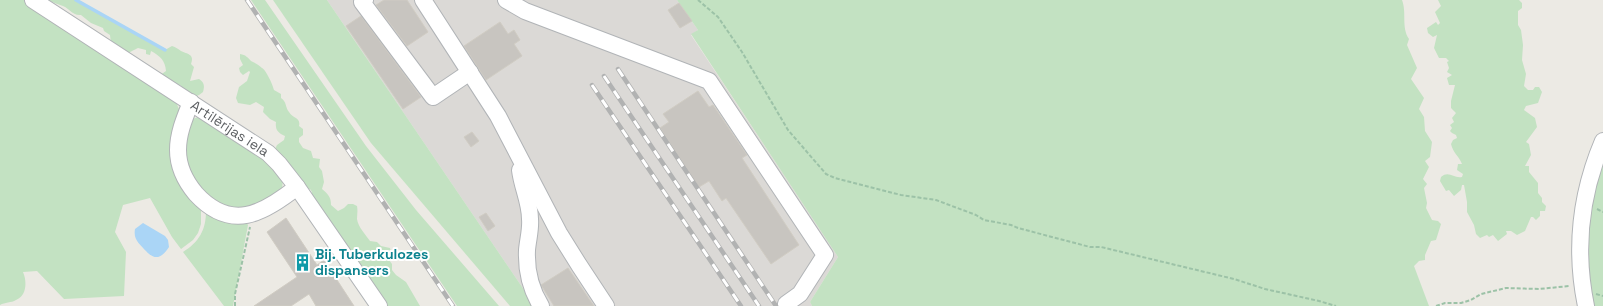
<svg xmlns="http://www.w3.org/2000/svg" width="1603" height="306" viewBox="0 0 1603 306" font-family="'Space Grotesk',sans-serif">
	<style>
		.industrial { fill: #dbd9d6 }
		.green { fill: #c3e2c2 }
		.water { fill: #aad5f6 }
		.lines { fill: none; stroke-linecap: round; stroke-linejoin: round }
		.stream { stroke: #aad5f6; stroke-width: 3.5 }
		.building { fill: #c8c5c0; stroke: #d0ccc3 }
		.minor-casing { stroke: #b1b4b7; stroke-width: 18 }
		.path { stroke: #9cc2a7; stroke-width: 2; stroke-dasharray: 4 2; stroke-linecap: butt }
		.minor { stroke: #fff; stroke-width: 16 }
		.rail-casing { stroke: #b1b2b2; stroke-width: 4.5 }
		.rail { stroke: #fff; stroke-width: 3; stroke-dasharray: 9; stroke-linecap: butt }
		.labels { text-anchor: middle; dominant-baseline: central; stroke-width: 4; stroke-linejoin: round; paint-order: stroke }
		.street-label { font-size: 14px; fill: #5c5f62; stroke: #fff }
		.culture-label { font-size: 14px; font-weight: bold; fill: #0d838f; stroke: #fff; text-anchor: start }
	</style>
	<rect width="100%" height="100%" fill="#eceae4"/>
	<path class="industrial" d="M327 0H677L698 30 691 35 838 257 810 302 812 306H535Z"/>
	<g class="green">
		<path d="M0 0H26L174 98 179 109V116L176 134 201 209V224L198 233 193 240 181 249 172 237 150 198 123 205 115 232 126 252 124 296 64 299 37 271 23 272C27 281 27 296 16 300 11 303 5 302 0 305Z"/>
		<path d="M47 0H76L165 50 172 46C176 47 178 49 181 51 187 54 195 54 191 64L194 67 190 81 199 79C204 82 205 86 203 92L199 95 194 97 180 85 175 84 159 76 166 71C165 60 160 56 151 51L150 55 146 54V50L138 48 128 53 111 43 110 35 104 31 103 28 91 23 81 15C72 16 69 7 60 5 55 3 52 2 47 0Z"/>
		<path d="M251 0H265L366 146 416 210 499 306H457Z"/>
		<path d="M273 0H327L535 306H510L371 143Z"/>
		<path d="M677 0H1402C1407 13 1401 27 1409 39L1407 45 1417 68 1411 79 1424 98 1419 109 1424 117 1425 131 1432 142 1430 157 1425 161 1429 167 1423 179 1427 184 1424 188 1427 203 1426 208 1432 220 1438 221 1441 224 1436 240 1431 241 1425 255V260L1419 261 1414 266 1429 306H812L810 302 838 257 691 34 698 30Z"/>
		<path d="M1438 0H1519L1522 3V8L1518 11V25L1521 30 1523 45 1522 60 1526 74 1524 86 1528 90H1533L1535 87H1539L1542 92 1538 103 1526 106 1524 110 1535 118 1537 127 1526 142 1529 144 1531 155 1525 166H1529V172L1538 183V193L1542 198V202L1546 206 1545 211H1540V216L1536 220 1533 217H1531L1525 231 1517 235 1511 231H1506L1507 234 1498 241 1493 235 1489 237 1487 235 1480 238 1476 234 1474 225 1467 212V202L1464 185H1462L1461 190 1454 196 1449 190 1446 191 1440 181 1441 177C1449 170 1454 179 1462 177L1463 174 1457 170 1458 164H1462C1459 156 1453 153 1451 144L1453 140 1457 138 1456 135 1452 133 1450 131 1452 128 1450 125 1454 122 1452 118 1456 113 1451 108V101L1455 85H1449L1447 78 1452 75 1447 72 1449 68 1447 62 1449 61 1446 58H1439L1434 48 1437 35 1433 37 1428 33 1427 28 1436 22 1438 25 1440 23 1435 12 1441 6Z"/>
		<path d="M240 54C246 55 247 57 251 61 255 63 259 65 262 68 266 70 273 85 274 90L281 94V98C287 102 285 107 289 112 293 119 301 117 299 126L303 129V135L299 138V142L303 148 311 151 313 158 320 159 319 167 322 171 324 182 322 189C328 194 331 197 331 205L338 211 344 208 348 204H353L357 206C358 211 357 215 357 219 358 227 366 235 370 241L377 242 381 246 390 248 392 255 389 260 392 264V270L396 275 406 282 420 306H387L369 277 365 276 326 215 323 212V209L321 208 311 196 312 192 310 189 307 190 278 152 275 149 277 145 284 140 285 136C278 133 275 130 276 122L270 119 263 112 264 107 256 102 250 105 238 103 236 98 239 87 247 81 250 72 249 71 243 75 240 72 239 68 243 65 240 59Z"/>
		<path d="M201 116 261 156 283 179 282 189 277 195 237 213 207 200 181 157 190 120Z"/>
		<path d="M1603 162V306H1593L1588 270V216Z"/>
		<path d="M206 211 246 222 248 225 233 306H224L183 252C199 242 206 230 206 211Z"/>
	</g>
	<path class="water" d="M143 223 165 236 168 240 169 247C162 258 155 261 146 251 140 244 133 240 135 229Z"/>
	<g class="lines">
		<path class="stream" d="M76 0 165 50"/>
	</g>
	<g class="building">
		<path d="M384 0H407L428 32 407 46 376 5Z"/>
		<path d="M679 3 692 21 680 28 668 10Z"/>
		<path d="M361 16 421 97 403 109 346 26Z"/>
		<path d="M500 22 508 34 514 30 520 40 514 44 522 56 486 80 464 46Z"/>
		<path d="M698 91 709 107 713 105 747 155 742 158 799 245 771 264 726 198 722 201 709 181 699 187 660 128 669 122 663 114Z"/>
		<path d="M472 132 479 141 471 147 464 137Z"/>
		<path d="M486 213 495 226 488 231 479 217Z"/>
		<path d="M286 218 317 265 324 260 354 306H316L309 294 291 306H254L297 277 267 232Z"/>
		<path d="M568 268 594 306H554L541 285Z"/>
	</g>
	<g class="lines">
		<defs>
			<g id="minor">
				<path id="s1" d="M33 0 268 153 279 164 297 187 379 306"/>
				<path d="M365 0 362 2 433 97 470 72"/>
				<path d="M423 0 498 116 559 233 579 265 606 306"/>
				<path d="M506 0 525 11 709 81 825 255 800 294 786 304"/>
				<path d="M191 102C185 117 178 133 178 150 178 166 185 181 196 194 231 232 263 214 297 187"/>
				<path d="M520 170C522 187 530 202 530 219 531 229 528 239 527 250 526 271 530 288 541 306"/>
				<path d="M1586 306C1574 248 1580 195 1603 141"/>
			</g>
		</defs>
		<use href="#minor" class="minor-casing"/>
		<g class="path">
			<path d="M698 0 718 17 742 52 788 130 826 174 835 178 901 195 936 200 976 215 984 220 1011 225 1018 228 1090 247H1101L1234 279 1265 289 1319 301 1336 306"/>
			<path d="M1597 209 1603 212"/>
			<path d="M1596 294 1603 296"/>
			<path d="M235 306V294L250 227"/>
			<path d="M1436 306 1445 303H1461L1471 300 1481 294 1506 288 1539 289 1569 286"/>
		</g>
		<use href="#minor" class="minor"/>
		<defs>
			<g id="rail">
				<path d="M247 0 453 306"/>
				<path d="M618 69 776 306"/>
				<path d="M604 76 759 306"/>
				<path d="M592 85 741 306"/>
			</g>
		</defs>
		<use href="#rail" class="rail-casing"/>
		<use href="#rail" class="rail"/>
	</g>
	<defs>
		<symbol id="building-bare" viewBox="-9 -9 18 18"><path d="M-4-6H4V6H1V3H-1V6H-4ZM-2.5-4.3h1.7v1.8h-1.7ZM.8-4.3h1.7v1.8H.8ZM-2.5-1h1.7V.8h-1.7ZM.8-1h1.7V.8H.8Z" fill="#0f9aa8" stroke="#fff" stroke-width="2.5" paint-order="stroke"/></symbol>
	</defs>
	<g fill-rule="evenodd">
		<use href="#building-bare" x="290" y="250" width="25" height="25"/>
	</g>
	<g class="labels">
		<g class="street-label">
			<text stroke="none"><textPath href="#s1" startOffset="235">Artilērijas iela</textPath></text>
		</g>
		<g class="culture-label">
			<text x="315" y="254">Bij. Tuberkulozes<tspan x="315" dy="16">dispansers</tspan></text>
		</g>
	</g>
</svg>
